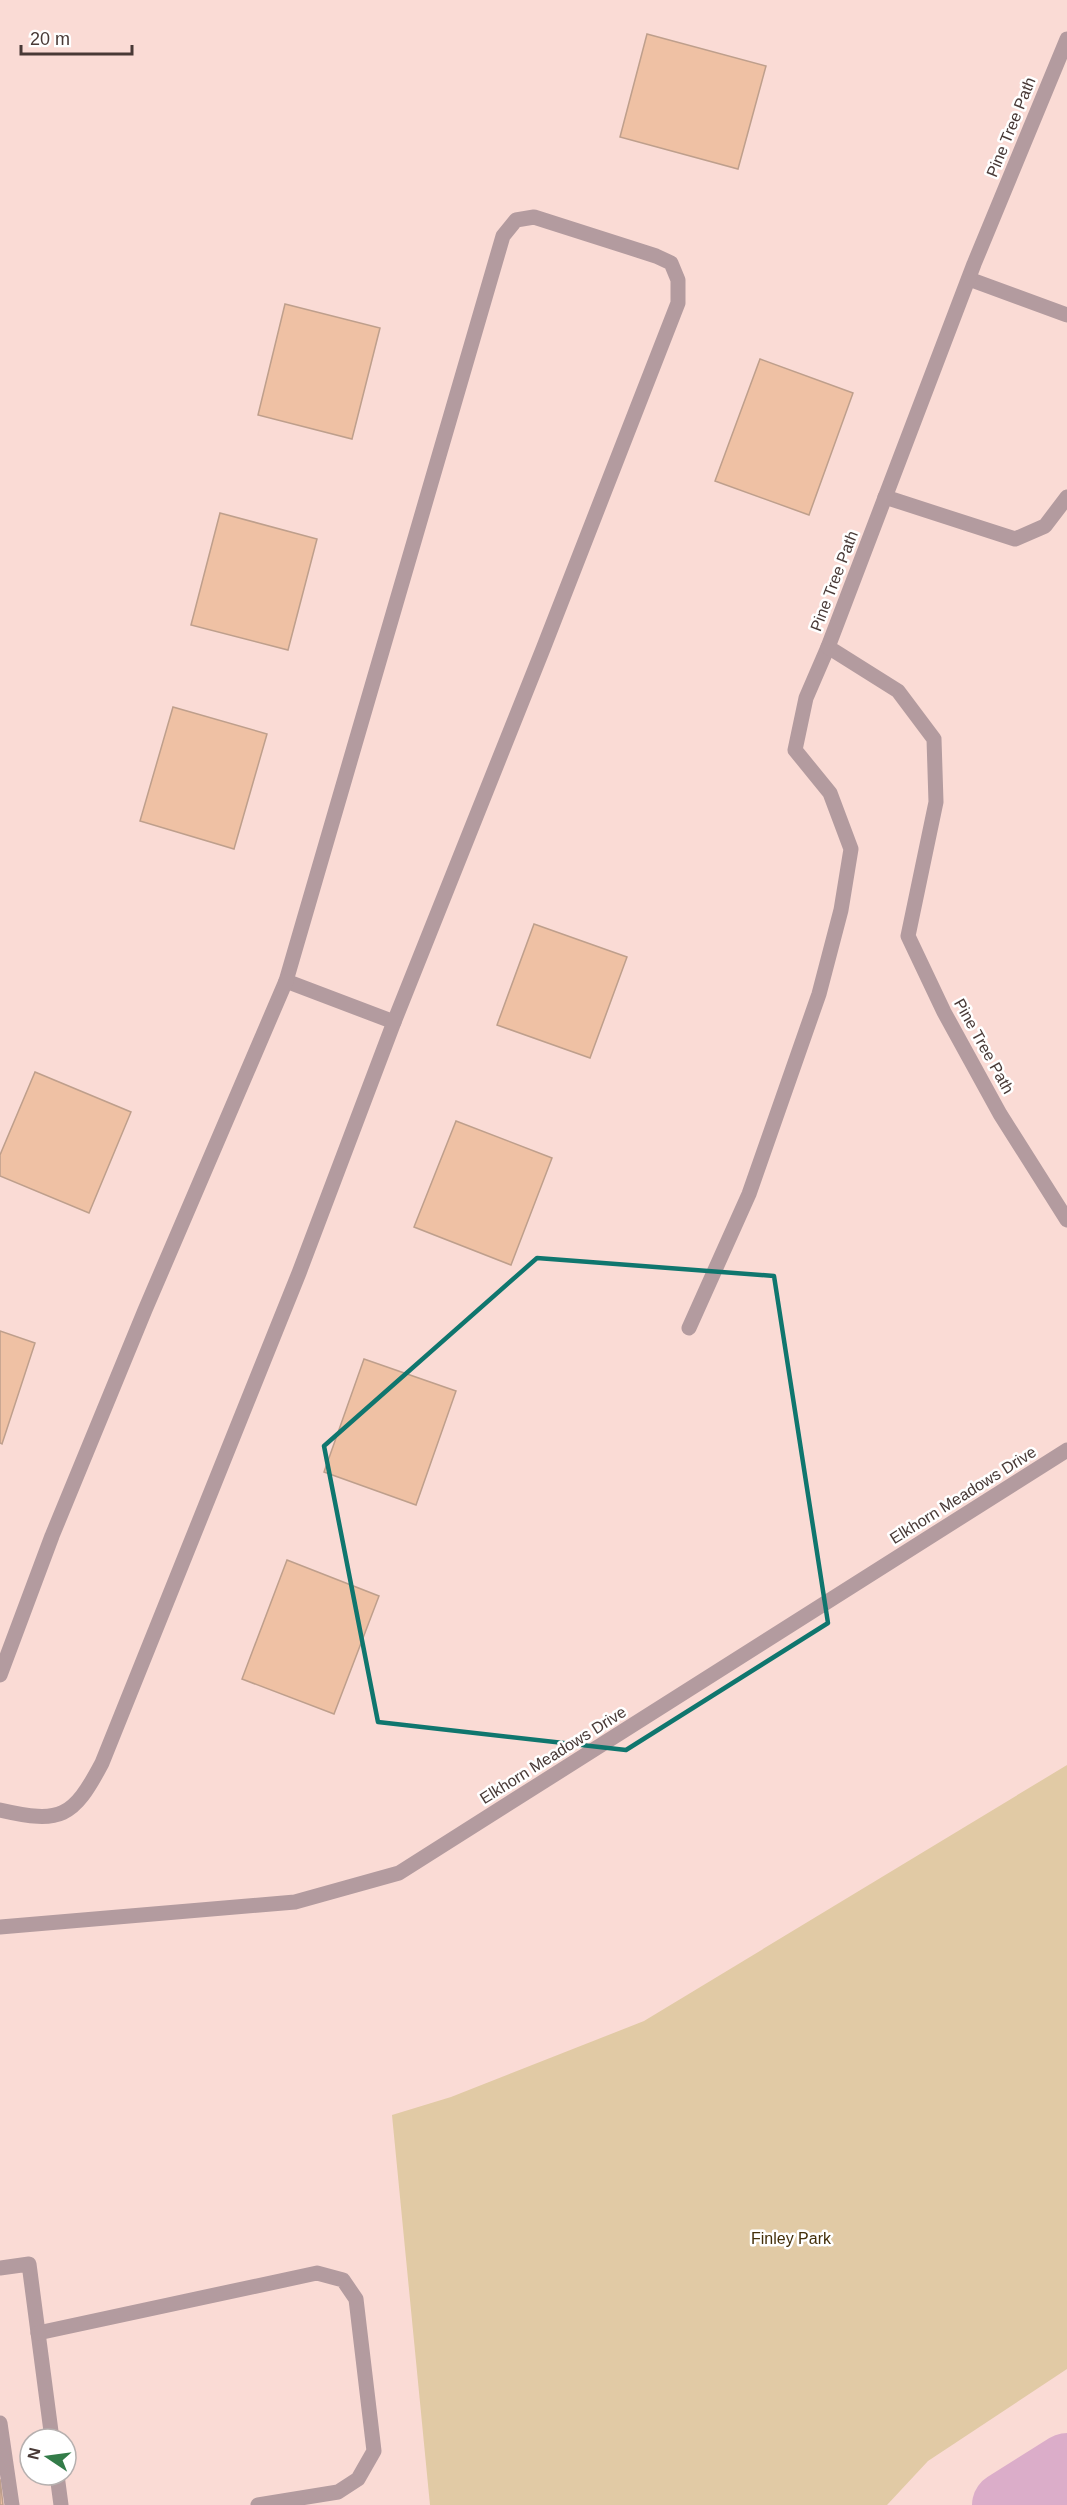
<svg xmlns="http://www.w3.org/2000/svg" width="1067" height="2505" viewBox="0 0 1067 2505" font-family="Arial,sans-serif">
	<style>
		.green { fill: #e1caa5 }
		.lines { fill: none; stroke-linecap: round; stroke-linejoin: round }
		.river { stroke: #dbadc9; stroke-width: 66 }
		.building { fill: #efc1a4; stroke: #be9f8c; stroke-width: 1.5 }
		.service { stroke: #b39b9f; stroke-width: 15 }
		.minor { stroke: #b39b9f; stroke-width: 15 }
		.marked { fill: none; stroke: #0f766e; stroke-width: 4.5; stroke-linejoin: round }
		.labels { text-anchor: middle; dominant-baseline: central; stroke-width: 5; stroke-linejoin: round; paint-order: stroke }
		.street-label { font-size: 16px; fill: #483936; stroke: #fff }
		.park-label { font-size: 16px; fill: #432f0a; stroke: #fff }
	</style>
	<rect width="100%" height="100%" fill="#fadbd5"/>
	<path class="green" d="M1067 1765V2369L928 2461 887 2505H430L392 2115 451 2097 644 2021Z"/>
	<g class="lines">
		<path class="river" d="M1005 2505 1067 2466"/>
	</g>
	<g class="building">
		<path d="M647 34 766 66 738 169 620 137Z"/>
		<path d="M285 304 380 328 352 439 258 415Z"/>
		<path d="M760 359 853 393 809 515 715 481Z"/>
		<path d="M220 513 317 539 288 650 191 625Z"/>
		<path d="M173 707 267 734 234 849 140 821Z"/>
		<path d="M534 924 627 957 590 1058 497 1025Z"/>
		<path d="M35 1072 131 1112 89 1213 0 1176V1155Z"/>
		<path d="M456 1121 552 1158 511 1265 414 1227Z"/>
		<path d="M0 1331 35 1343 2 1444 0 1443Z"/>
		<path d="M364 1359 456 1391 416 1505 324 1472Z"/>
		<path d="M287 1560 379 1596 334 1714 242 1679Z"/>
		<path d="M0 2479 3 2505H0Z"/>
	</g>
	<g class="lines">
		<g class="service">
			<path d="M969 279 1067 315"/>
			<path d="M885 497 1015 539 1045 526 1067 497"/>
			<path d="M286 981 394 1022"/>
			<path d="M689 1328 749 1194 819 994 841 910 851 849 830 793 795 750 806 698 828 647"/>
			<path d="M0 1675 52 1536 145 1310 286 981 503 236 516 220 534 217 656 256 671 263 678 280V303L543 649 394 1022 299 1273 102 1763C73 1818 61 1824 0 1810"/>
			<path d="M0 2268 29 2264 52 2439"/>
			<path d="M38 2333 317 2273 343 2280 356 2299 374 2451 358 2479 338 2492 258 2505"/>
			<path d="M0 2423 12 2505"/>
			<path d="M57 2475 61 2505"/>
		</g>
		<g class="minor">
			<path d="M1067 39 974 264 828 647 898 691 934 739 936 802 908 936 944 1012 1000 1114 1067 1220"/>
			<path d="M0 1927 295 1902 399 1873 1067 1450"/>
		</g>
	</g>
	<path class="marked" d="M537 1258 774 1276 828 1623 626 1750 378 1722 324 1446Z"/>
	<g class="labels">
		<g class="street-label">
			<text transform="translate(1011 127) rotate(-68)">Pine Tree Path</text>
			<text transform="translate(834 581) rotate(-69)">Pine Tree Path</text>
			<text transform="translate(984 1046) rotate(61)">Pine Tree Path</text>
			<text transform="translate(963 1495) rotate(-32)">Elkhorn Meadows Drive</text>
			<text transform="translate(553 1755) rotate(-32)">Elkhorn Meadows Drive</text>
		</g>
		<g class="park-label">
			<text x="791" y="2238">Finley Park</text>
		</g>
	</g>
	<g transform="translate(48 2457) rotate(283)"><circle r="28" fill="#ffffff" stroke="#b6b0af" stroke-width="1.5"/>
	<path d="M0-4.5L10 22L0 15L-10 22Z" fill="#337c49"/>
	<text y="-9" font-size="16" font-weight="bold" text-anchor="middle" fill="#483936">N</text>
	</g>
	<path d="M21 45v9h111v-9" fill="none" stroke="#483936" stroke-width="3"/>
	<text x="30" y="45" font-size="18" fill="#483936" stroke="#ffffff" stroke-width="4.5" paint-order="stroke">20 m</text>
</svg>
